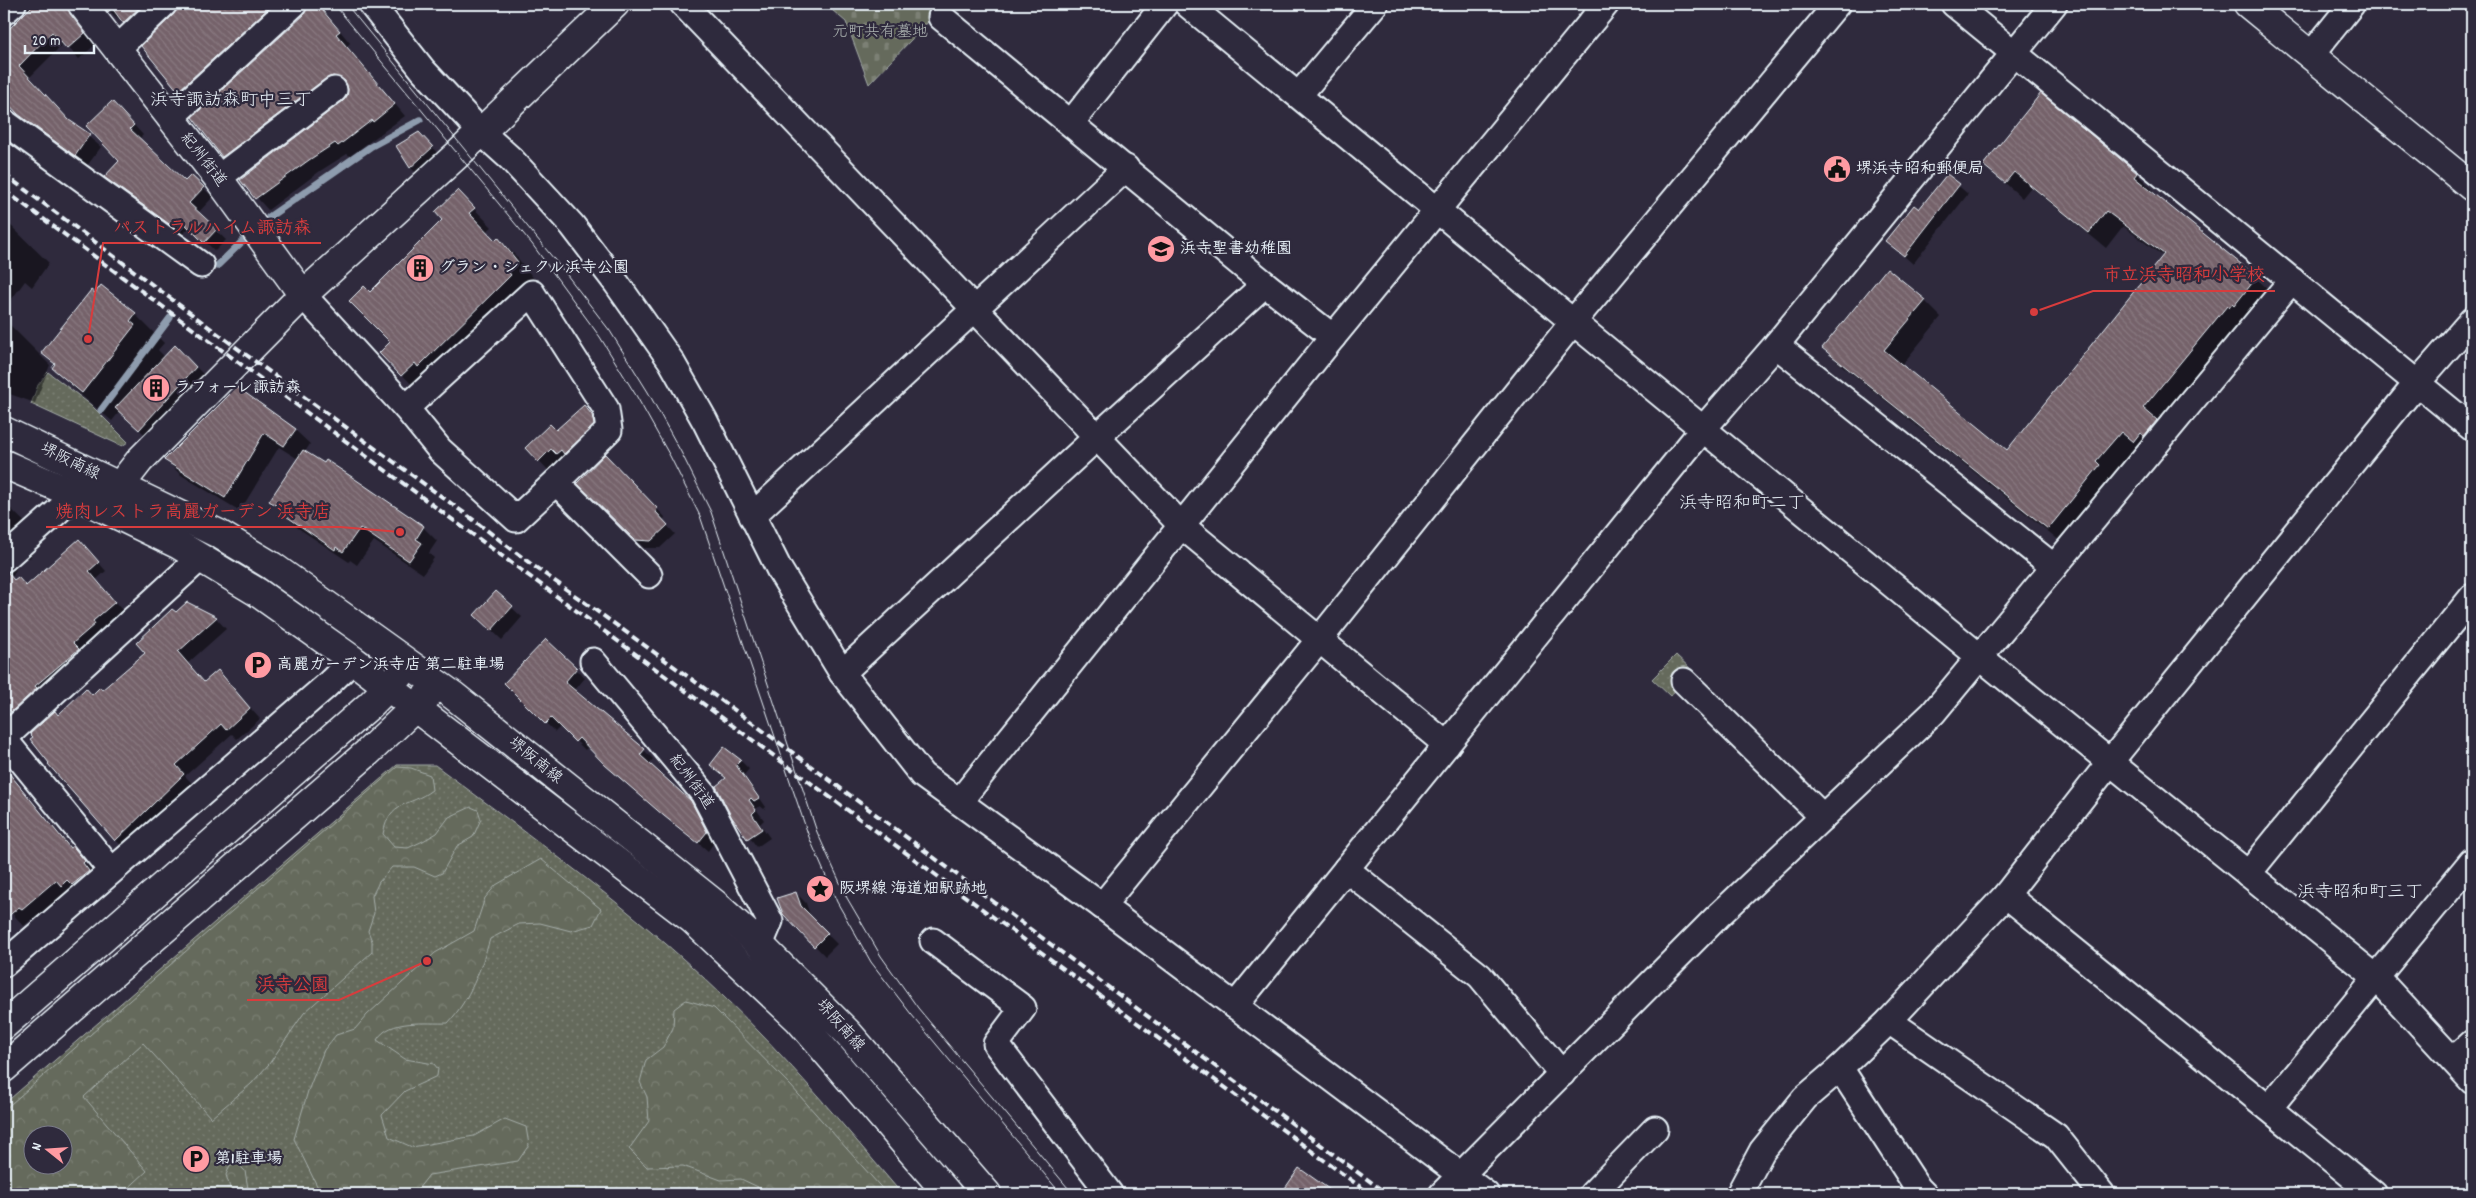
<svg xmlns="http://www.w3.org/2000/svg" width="2476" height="1198" viewBox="0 0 2476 1198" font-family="Dekko,'Klee One',sans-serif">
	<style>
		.grass { fill: url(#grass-dots); stroke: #a6aeaa; fill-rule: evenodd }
		.forest { fill: url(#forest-crowns); stroke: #a6aeaa; fill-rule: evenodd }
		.cemetery { fill: url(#cemetery-stones); stroke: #a6aeaa }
		.shadow { fill: #0007 }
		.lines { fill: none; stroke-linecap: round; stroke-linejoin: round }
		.stream { stroke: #8e9cae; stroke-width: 7 }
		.building { fill: url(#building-back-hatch); stroke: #e8f1f8 }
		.street-casing { stroke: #e8f1f8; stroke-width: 29 }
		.secondary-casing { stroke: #e8f1f8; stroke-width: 31 }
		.street { stroke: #2f2a3d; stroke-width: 25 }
		.secondary { stroke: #2f2a3d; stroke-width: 28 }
		.tram { stroke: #e8f1f8; stroke-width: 1 }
		.rail { stroke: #e8f1f8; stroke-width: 4; stroke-dasharray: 8 4; stroke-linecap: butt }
		.labels { text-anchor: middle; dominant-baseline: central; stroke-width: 4.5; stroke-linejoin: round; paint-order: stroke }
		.park-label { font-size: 16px; fill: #adb4b2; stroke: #2f2a3d }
		.street-label { font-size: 16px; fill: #e8f1f8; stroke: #2f2a3d }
		.poi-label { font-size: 16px; font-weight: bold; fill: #e8f1f8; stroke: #2f2a3d; text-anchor: start }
		.neighbourhood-label { font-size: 18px; fill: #e8f1f8; stroke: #2f2a3d }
		.leader { fill: none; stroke: #d83c3d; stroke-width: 2 }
		.callout-dot { fill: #d83c3d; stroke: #2f2a3d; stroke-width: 2 }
		.callout-label { font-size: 18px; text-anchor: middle; font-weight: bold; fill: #d83c3d; stroke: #2f2a3d; stroke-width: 4.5; stroke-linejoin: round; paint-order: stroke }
	</style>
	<defs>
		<pattern id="grass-dots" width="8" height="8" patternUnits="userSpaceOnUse" patternTransform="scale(1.25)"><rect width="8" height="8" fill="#656a5c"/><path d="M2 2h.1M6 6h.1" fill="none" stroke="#7b8074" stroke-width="1.8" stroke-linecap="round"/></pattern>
		<pattern id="forest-crowns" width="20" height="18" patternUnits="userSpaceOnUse" patternTransform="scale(1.25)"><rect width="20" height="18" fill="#656a5c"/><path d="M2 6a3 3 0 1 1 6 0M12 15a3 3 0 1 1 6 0" fill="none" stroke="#7b8074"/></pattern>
		<pattern id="cemetery-stones" width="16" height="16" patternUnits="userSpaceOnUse" patternTransform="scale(1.25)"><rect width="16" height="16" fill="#656a5c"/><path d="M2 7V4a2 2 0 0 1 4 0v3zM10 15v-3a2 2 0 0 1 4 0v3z" fill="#7b8074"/></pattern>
		<pattern id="building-back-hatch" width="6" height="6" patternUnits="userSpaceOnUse" patternTransform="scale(1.25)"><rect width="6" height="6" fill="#75626a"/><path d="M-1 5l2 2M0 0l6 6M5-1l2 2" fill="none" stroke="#897980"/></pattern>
	</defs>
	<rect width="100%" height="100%" fill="#2f2a3d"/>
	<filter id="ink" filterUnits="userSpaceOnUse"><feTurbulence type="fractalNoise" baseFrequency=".02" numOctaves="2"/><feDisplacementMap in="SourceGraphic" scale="10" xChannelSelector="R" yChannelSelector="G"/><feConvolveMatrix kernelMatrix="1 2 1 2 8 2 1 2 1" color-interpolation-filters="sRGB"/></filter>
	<g filter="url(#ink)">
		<g class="grass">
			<path d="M48 372 91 405 128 442 122 446 31 404 38 385Z"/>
			<path d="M1676 655 1693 671 1670 696 1652 679Z"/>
			<path d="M397 765H435C533 838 634 910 722 995 787 1057 844 1126 902 1194H4V1104ZM32 1136H62V1166H32Z"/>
		</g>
		<g class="forest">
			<path d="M397 767 411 768 430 775 432 790C408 808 390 799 383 834L394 847 408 848 423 841 437 833 449 817 471 807 478 810 481 819 473 837 457 846 442 873 435 876 414 867H392L379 882 372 896 374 913 368 931 372 941V952L304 1013 269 1064 251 1084 211 1118 143 1043 84 1097 147 1171 122 1194H4V1110ZM32 1136H62V1166H32Z"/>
			<path d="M541 859 601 909 593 925 571 931 540 923 519 924 490 939C481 969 470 999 448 1023 427 1024 389 1018 377 1040L405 1059 434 1064 438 1069 437 1076 405 1091 382 1115 389 1137 412 1147 474 1136 505 1119 526 1127 529 1145 518 1161 429 1175 414 1194H321L294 1139 308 1091 324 1050 336 1035 355 1029 367 1015 435 953 474 931 485 898 496 885Z"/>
			<path d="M686 1000 714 1008 791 1086 887 1194H755L758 1187 741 1179 721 1180 683 1166 647 1167 629 1149 649 1121 647 1097 640 1082 646 1060 663 1047 673 1028 674 1009Z"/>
			<path d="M238 1164 245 1171 249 1194H232L226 1175 230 1165Z"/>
		</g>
		<path class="cemetery" d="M825 4H940L930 20 869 84 846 22Z"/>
		<g class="shadow">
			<path d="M27 4H83L78 19 95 45 79 59 64 43 29 78 71 122 101 147 87 166 31 125 4 98V35L24 16 28 8Z"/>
			<path d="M102 4H169L135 34Z"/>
			<path d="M179 4H298L190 102 143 46 175 15Z"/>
			<path d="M309 4H318L350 43 347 46 405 116 350 156 347 154 320 171 268 210 241 180 344 102 348 97 350 89 345 87 234 168 223 156 309 9Z"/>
			<path d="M2041 95 2137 174 2153 190 2151 193 2256 278 2273 294 2065 545 1840 364 1824 348 1925 301 1941 317 1901 366 2008 452 2164 257 2123 226 2106 248 2031 187 2022 198 1985 165Z"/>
			<path d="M122 112 143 135 139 139 185 183 203 188 213 197 198 213 226 240 215 251 190 227 182 235 115 186 106 177 120 161Z"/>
			<path d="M429 144 442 158 421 178 411 168 398 146Z"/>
			<path d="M1947 176 1968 194 1913 264 1887 241 1919 211Z"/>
			<path d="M458 192 492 227 486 232 495 241 498 238 516 256 535 280 420 393 381 353 392 342 370 294 444 220Z"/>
			<path d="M4 219 49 263 32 287 25 281 6 307 4 305Z"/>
			<path d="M101 287 135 314 164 343 158 350 165 357 187 358 207 378 161 450 120 411 112 421 83 397 54 368 56 366 43 353Z"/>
			<path d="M4 319 50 365 35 403 4 392Z"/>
			<path d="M238 389 295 430 310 444 305 452 324 465 351 478 423 527 437 541 429 553 434 558 423 574 374 541 357 565 350 560 349 562 298 528 271 501 298 459 279 447 240 511 181 475 166 460Z"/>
			<path d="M584 407 602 427 567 464 562 458 549 471 527 448 556 432Z"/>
			<path d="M605 456 665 517 663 521 675 534 660 548H644L579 483Z"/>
			<path d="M4 505 9 507 39 536 30 558 22 555 13 576 4 572Z"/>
			<path d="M87 549 106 571 96 580 122 610 100 630 102 633 11 721 4 714V583L10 577 26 587Z"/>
			<path d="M496 593 522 617 502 640 486 625Z"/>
			<path d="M188 603 216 618 226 629 188 663 205 683 218 672 260 719 237 739 232 734 185 776 194 785 126 851 116 840 58 716 102 692 147 653 176 614Z"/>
			<path d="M576 669 585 678 574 691 644 750 653 759 649 764 682 792 700 812 715 841 708 851 616 774 589 746 585 750 561 726 555 732 505 683Z"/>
			<path d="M740 760 749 769 744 775 766 807 764 809 760 806 756 809 764 820 760 824 770 838 757 847 733 816 727 779 711 764Z"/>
			<path d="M4 769 72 849 97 875 35 921 33 918 24 926 4 905Z"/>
			<path d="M796 893 806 903 811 918 837 944 825 956 784 914Z"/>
			<path d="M1300 1170 1334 1194H1283Z"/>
			<path d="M198 1186 207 1194H191Z"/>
		</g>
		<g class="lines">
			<g class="stream">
				<path d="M269 217 370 147 420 120"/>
				<path d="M217 266 248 236"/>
				<path d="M101 410 170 318"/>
			</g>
		</g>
		<g class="building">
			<path d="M34 4H67L70 14 85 33 67 49 52 32 19 66 69 120 90 134 75 156 18 114 4 99V34Z"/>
			<path d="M102 4H143L123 23 112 8 108 12Z"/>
			<path d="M178 4H273L178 91 141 46 174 14Z"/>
			<path d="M308 4H317L340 31 336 34 395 104 373 122 372 120 338 146 335 143 309 160 255 199 240 180 343 101 347 96 348 89 345 81 333 76 325 79 222 157 192 117 304 15Z"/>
			<path d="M2041 93 2137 173 2134 177 2257 277 2234 306 2232 304 2229 308 2227 306 2143 408 2157 420 2144 436 2140 433 2133 442 2121 432 2096 461 2100 465 2048 529 1822 348 1887 268 1926 300 1884 350 2007 450 2164 254 2106 211 2089 233 2014 172 2005 183 1983 165Z"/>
			<path d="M112 101 134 125 130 129 185 181 191 175 204 187 189 203 217 229 204 243 179 218 172 226 104 177 119 161 86 126Z"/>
			<path d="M419 132 433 147 410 168 396 146Z"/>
			<path d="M1947 174 1960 184 1904 256 1885 241 1914 205 1919 209Z"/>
			<path d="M458 190 475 208 469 213 495 240 498 237 518 262 507 270 511 275 418 367 415 363 401 376 379 353 390 342 349 301 364 286 370 292 442 220 435 212Z"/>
			<path d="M101 285 136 313 130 321 135 325 82 393 52 368 55 364 41 353 91 290 95 293Z"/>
			<path d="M175 345 196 367 139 430 115 408Z"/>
			<path d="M237 387 296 429 284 446 264 433 225 498 164 460Z"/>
			<path d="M584 405 592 415 594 425 564 454 561 450 556 454 551 449 538 462 525 448 550 424 556 430Z"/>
			<path d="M303 450 324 463 326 460 352 477 424 526 416 539 422 543 409 561 360 528 343 552 336 547 335 550 283 514 285 511 269 501Z"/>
			<path d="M605 454 657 508 656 512 668 525 651 541 635 540 577 483Z"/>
			<path d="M79 539 99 562 89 571 115 602 93 621 95 624 73 643 79 649 35 686 37 688 11 712 4 703V573H8L14 580 18 577 26 586Z"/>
			<path d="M496 591 513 606 491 631 474 615Z"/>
			<path d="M187 602 217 617 178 652 204 682 218 670 250 708 226 730 221 724 176 765 184 774 115 841 48 764 49 763 30 739 33 737 30 734 55 711 58 715 86 688 92 695 100 687 102 690 145 653 136 643 172 609 176 612Z"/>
			<path d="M546 639 577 668 565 682 645 749 640 755 691 801 707 832 698 843 664 816 605 765 579 738 575 742 551 718 545 724 504 683Z"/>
			<path d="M724 747 741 760 736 765 759 798 754 801 751 798 749 800 756 810 752 814 762 829 747 839 731 816 716 786 726 778 710 765Z"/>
			<path d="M4 767 70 848 73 846 75 849 85 861 83 863 89 871 72 885 67 880 61 886 56 880 22 909 19 907 4 920Z"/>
			<path d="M796 892 801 906 828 933 814 947 783 914 777 898Z"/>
			<path d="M1299 1168 1336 1194H1281Z"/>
		</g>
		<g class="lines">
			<defs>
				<g id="street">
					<path d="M371 4 423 70 481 132 511 159 572 225 617 284 671 361 705 421 779 569 842 673 922 775 1102 906 1486 1194"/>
					<path d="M683 4 1182 526 1447 745"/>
					<path d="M1187 4 1980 657 2377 978 2472 1081"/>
					<path d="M1954 4 2472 428"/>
					<path d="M4 12 13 4"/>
					<path d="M941 17 1265 284 1333 337"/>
					<path d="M117 49 164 4"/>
					<path d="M2311 55 2352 4"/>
					<path d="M1299 95 1375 4"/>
					<path d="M170 118 294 4"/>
					<path d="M4 122 201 265"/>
					<path d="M1071 123 1165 4"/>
					<path d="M218 178 334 90"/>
					<path d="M303 295 406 408 440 450 516 519 556 482 649 575"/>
					<path d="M1776 345 2054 567"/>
					<path d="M406 408 532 293 606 409 609 430 556 482"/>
					<path d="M752 516 1126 168"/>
					<path d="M4 559 76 495"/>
					<path d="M593 661 703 793 770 921 760 945"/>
					<path d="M842 673 1097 437 1265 284"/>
					<path d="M1684 681 1823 817"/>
					<path d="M4 738 200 558"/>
					<path d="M4 739 111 870"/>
					<path d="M959 802 1333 337 1606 4"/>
					<path d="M1346 869 1480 976 1562 1074"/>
					<path d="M2248 874 2472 597"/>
					<path d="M2006 895 2374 1194"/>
					<path d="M1102 906 1319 640 1573 322 1837 4"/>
					<path d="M933 941 1023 1008 996 1044 1110 1194"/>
					<path d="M4 964 325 687 353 660"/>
					<path d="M1235 1006 1703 429 1776 345 2054 4"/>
					<path d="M1889 1021 2056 1136 2102 1194"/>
					<path d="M2453 1060 2472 1043"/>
					<path d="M1840 1068 1918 1188 1924 1194"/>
					<path d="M2269 1108 2472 861"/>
					<path d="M1442 1194 1718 916 1933 713 2292 280"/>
					<path d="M1592 1194 1655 1129"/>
					<path d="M1739 1194 1762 1151 1805 1098 1840 1068 1889 1021 2006 895 2110 762 2417 383 2472 320"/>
				</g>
				<g id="secondary">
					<path d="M82 4 218 178 303 295"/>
					<path d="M2248 4 2472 187"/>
					<path d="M4 431 219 534 272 566 454 696 715 904 760 945 848 1033 987 1194"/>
					<path d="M4 464 76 495 179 545 257 592 353 660 693 920 798 1019 948 1194"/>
					<path d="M108 501 140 460 303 295 457 155 615 4"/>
					<path d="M4 1025 370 705 400 675"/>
					<path d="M4 1068 367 753 427 696"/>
				</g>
			</defs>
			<use href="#street" class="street-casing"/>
			<use href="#secondary" class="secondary-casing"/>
			<use href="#street" class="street"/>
			<use href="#secondary" class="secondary"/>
			<g class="tram">
				<path d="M334 4 532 244 600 337 637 397 670 456 700 516 809 837 837 902 871 962 911 1014 1061 1194"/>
				<path d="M346 4 567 275 610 331 648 392 681 452 711 512 817 832 847 898 881 956 918 1008 1073 1194"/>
			</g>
			<g class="rail">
				<path d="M4 174 245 354 467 515 531 564 750 721 1387 1194"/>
				<path d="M4 190 1370 1194"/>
			</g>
		</g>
	</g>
	<defs>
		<symbol id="civic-disc" viewBox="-11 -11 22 22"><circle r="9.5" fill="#ff9aa2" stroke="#2f2a3d"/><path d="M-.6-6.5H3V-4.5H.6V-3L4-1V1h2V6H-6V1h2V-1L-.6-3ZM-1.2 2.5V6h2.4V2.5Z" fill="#111"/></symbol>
		<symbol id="school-disc" viewBox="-11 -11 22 22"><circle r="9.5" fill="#ff9aa2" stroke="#2f2a3d"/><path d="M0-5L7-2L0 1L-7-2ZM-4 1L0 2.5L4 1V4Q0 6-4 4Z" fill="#111"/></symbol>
		<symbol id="building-disc" viewBox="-11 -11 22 22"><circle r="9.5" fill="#ff9aa2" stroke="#2f2a3d"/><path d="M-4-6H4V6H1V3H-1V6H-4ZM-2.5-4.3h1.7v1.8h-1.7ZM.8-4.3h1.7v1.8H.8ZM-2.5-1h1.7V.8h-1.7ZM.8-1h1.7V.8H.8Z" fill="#111"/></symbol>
		<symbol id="parking-disc" viewBox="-11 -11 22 22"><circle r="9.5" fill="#ff9aa2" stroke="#2f2a3d"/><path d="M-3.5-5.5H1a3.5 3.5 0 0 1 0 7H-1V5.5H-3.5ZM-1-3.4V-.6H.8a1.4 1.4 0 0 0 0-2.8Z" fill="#111"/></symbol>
		<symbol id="sight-disc" viewBox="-11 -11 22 22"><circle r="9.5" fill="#ff9aa2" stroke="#2f2a3d"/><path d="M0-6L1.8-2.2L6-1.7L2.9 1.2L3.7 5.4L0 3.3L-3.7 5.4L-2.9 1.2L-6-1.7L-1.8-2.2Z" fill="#111"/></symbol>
	</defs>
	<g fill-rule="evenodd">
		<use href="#civic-disc" x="1821" y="153" width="32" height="32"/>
		<use href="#school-disc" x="1145" y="233" width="32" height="32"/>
		<use href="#building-disc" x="404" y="252" width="32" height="32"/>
		<use href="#building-disc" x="140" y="372" width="32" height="32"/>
		<use href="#parking-disc" x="242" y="649" width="32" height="32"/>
		<use href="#sight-disc" x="804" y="873" width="32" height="32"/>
		<use href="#parking-disc" x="180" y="1143" width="32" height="32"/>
	</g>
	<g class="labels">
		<g class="park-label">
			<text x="880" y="32">元町共有墓地</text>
		</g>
		<g class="street-label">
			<text transform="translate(203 160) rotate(52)">紀州街道</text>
			<text transform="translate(70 462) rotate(26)">堺阪南線</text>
			<text transform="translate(535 761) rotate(39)">堺阪南線</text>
			<text transform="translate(691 782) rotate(54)">紀州街道</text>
			<text transform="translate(840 1026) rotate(48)">堺阪南線</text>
		</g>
		<g class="poi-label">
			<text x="1856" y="169">堺浜寺昭和郵便局</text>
			<text x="1180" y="249">浜寺聖書幼稚園</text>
			<text x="439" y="268">グラン・シェクル浜寺公園</text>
			<text x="175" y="388">ラフォーレ諏訪森</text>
			<text x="277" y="665">高麗ガーデン浜寺店 第二駐車場</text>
			<text x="839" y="889">阪堺線 海道畑駅跡地</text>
			<text x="215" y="1159">第1駐車場</text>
		</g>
		<g class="neighbourhood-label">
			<text x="231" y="101">浜寺諏訪森町中三丁</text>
			<text x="1742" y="504">浜寺昭和町二丁</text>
			<text x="2360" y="893">浜寺昭和町三丁</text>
		</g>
	</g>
	<path class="leader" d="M88 339L103 243H321M2034 312L2093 291H2275M400 532L340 527H46M427 961L339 1000H247"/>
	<g class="callout-dot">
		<circle cx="88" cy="339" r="5"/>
		<circle cx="2034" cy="312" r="5"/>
		<circle cx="400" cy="532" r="5"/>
		<circle cx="427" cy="961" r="5"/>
	</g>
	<g class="callout-label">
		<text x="212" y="233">パストラルハイム諏訪森</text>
		<text x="2184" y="280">市立浜寺昭和小学校</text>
		<text x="193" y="517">焼肉レストラ高麗ガーデン 浜寺店</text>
		<text x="293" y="990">浜寺公園</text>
	</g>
	<rect width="2476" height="1198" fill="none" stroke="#2f2a3d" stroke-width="20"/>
	<rect x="10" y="10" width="2456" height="1178" fill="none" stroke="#e8f1f8" stroke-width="2" filter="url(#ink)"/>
	<g transform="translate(48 1150) rotate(287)"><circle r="24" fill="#2f2a3d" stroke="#797a88"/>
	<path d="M0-4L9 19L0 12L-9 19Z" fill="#ff9aa2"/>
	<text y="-8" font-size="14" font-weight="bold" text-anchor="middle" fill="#e8f1f8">N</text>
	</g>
	<path d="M25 45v8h69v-8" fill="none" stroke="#e8f1f8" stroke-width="2.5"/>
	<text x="32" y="45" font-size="15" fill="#e8f1f8" stroke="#2f2a3d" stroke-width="4" paint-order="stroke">20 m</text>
</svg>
